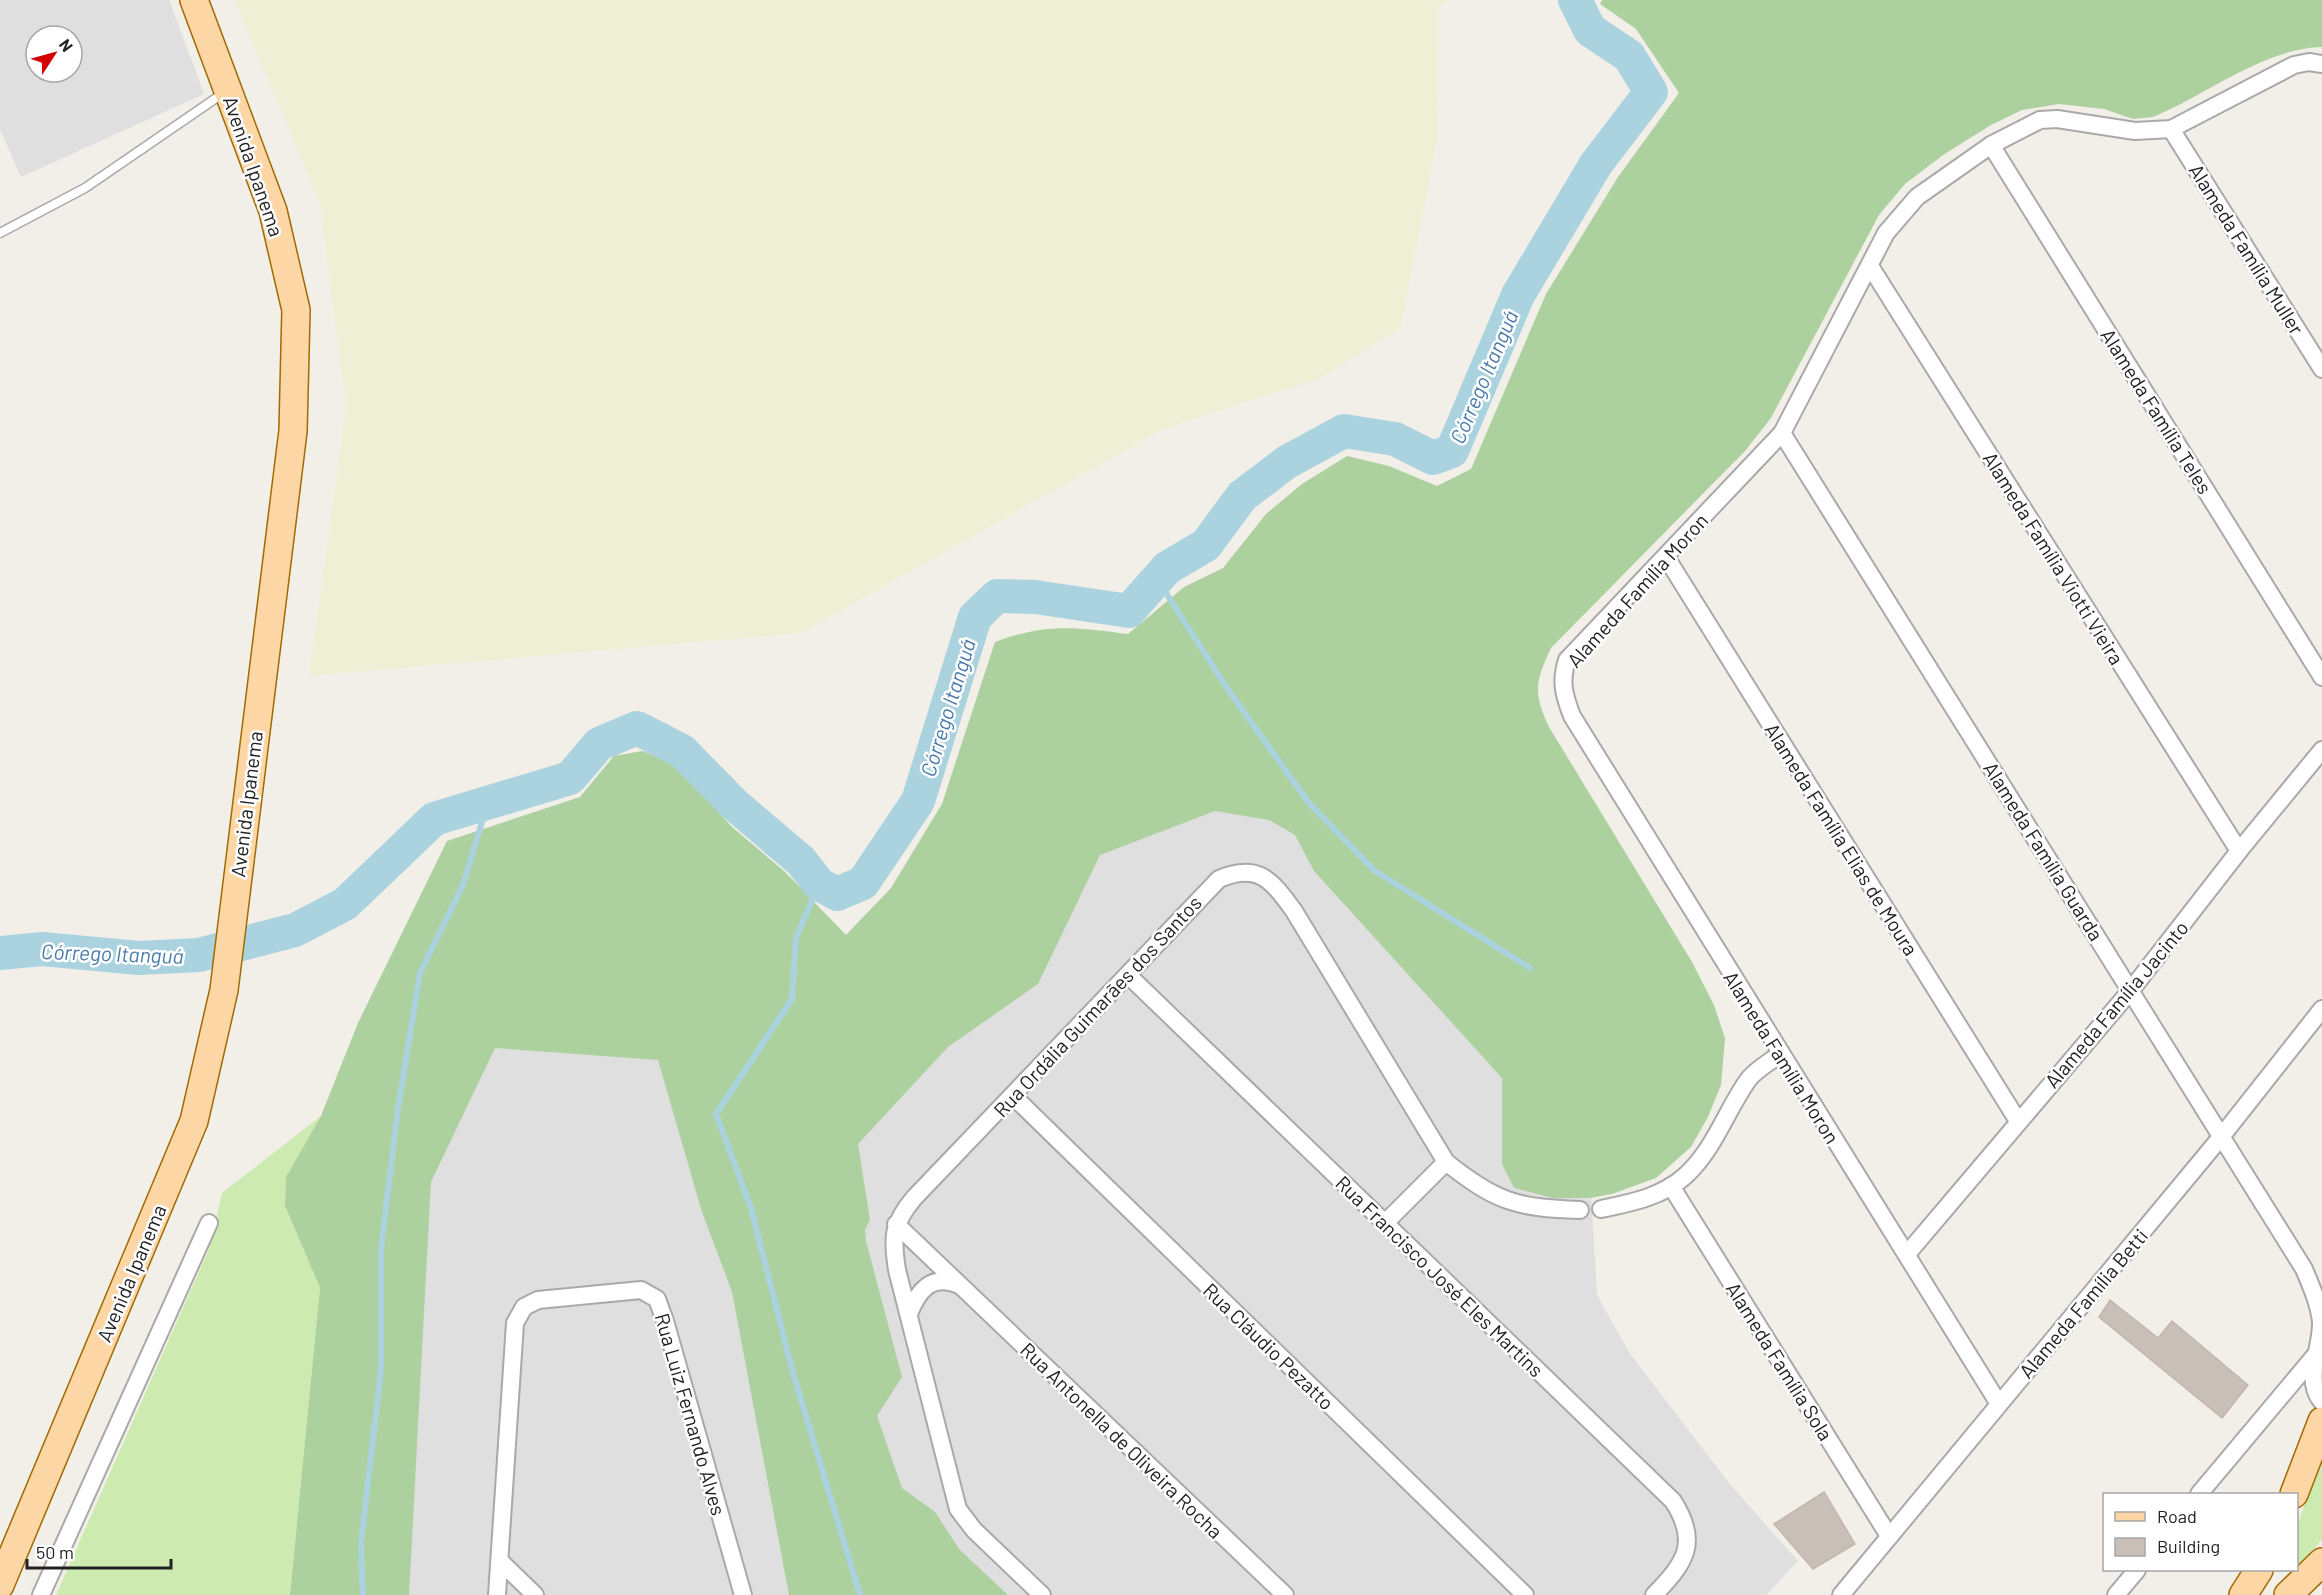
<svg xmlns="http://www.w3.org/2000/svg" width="2322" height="1595" viewBox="0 0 2322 1595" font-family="Barlow,sans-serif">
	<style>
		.residential { fill: #e0dfdf; fill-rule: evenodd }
		.farmland { fill: #eef0d5 }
		.grass { fill: #cdebb0 }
		.forest { fill: #add19e }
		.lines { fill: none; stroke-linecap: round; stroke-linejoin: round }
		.stream { stroke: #aad3df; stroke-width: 6 }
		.river { stroke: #aad3df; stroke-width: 34 }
		.building { fill: #c7bfb8; stroke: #c4b6ab; stroke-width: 1.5 }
		.lane-casing { stroke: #a9a9a9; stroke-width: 11 }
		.street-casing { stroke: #a9a9a9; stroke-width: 20 }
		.primary-casing { stroke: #a06b00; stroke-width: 30 }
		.lane { stroke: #fff; stroke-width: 8 }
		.street { stroke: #fff; stroke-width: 16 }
		.primary { stroke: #fcd6a4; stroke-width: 27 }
		.labels { text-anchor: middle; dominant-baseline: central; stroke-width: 5; stroke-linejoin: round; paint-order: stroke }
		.street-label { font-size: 20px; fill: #222; stroke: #fff }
		.water-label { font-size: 21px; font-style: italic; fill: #4a7aab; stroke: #fff }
	</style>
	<rect width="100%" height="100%" fill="#f2efe9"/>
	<g class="residential">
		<path d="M0 0H169L204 94 21 177 0 129ZM36 36H72V72H36Z"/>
		<path d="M995 642 1372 824 1586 1107 1597 1295 1628 1351 1729 1483 1798 1561 1766 1595H290L320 1288 286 1177 321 1116 358 1023 447 841 580 797 614 756 643 751 675 765 732 827 784 871 846 935 891 888 942 804Z"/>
	</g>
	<path class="farmland" d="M235 0H1448L1439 6 1437 140 1401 327 1321 378 1163 429 801 633 309 676 346 408 320 203Z"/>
	<g class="grass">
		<path d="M321 1116 286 1178 285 1206 320 1288 290 1595H56L209 1249 222 1193Z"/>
		<path d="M2322 1451V1540L2297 1566V1527Z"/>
	</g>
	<path class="forest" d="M1602 0H2322V47C2265 48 2206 95 2153 117L2133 119 2104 109 2059 104 2022 110 1991 125 1943 155 1905 184 1879 215 1771 418 1745 451 1551 648C1535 682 1533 693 1549 727L1692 962 1714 1005 1725 1038 1721 1085 1708 1117 1691 1147 1656 1178 1612 1194 1590 1198H1553L1514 1188 1502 1164V1078L1314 871 1295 835 1269 820 1215 811 1100 855 1038 984 948 1047 858 1144 870 1220 865 1230 866 1241 902 1377 877 1416 902 1488 935 1512 960 1550 1008 1595H789L732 1292 701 1209 658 1060 495 1048 431 1182 409 1595H290L320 1288 285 1206 286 1177 321 1116 358 1023 447 841 580 797 614 756 643 751 675 765 732 827 784 871 846 935 891 888 942 804 995 642C1046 623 1075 627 1128 634L1184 587 1223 568 1266 514 1302 484 1347 456 1389 466 1437 486 1471 469 1546 294 1618 177 1679 93 1636 29 1600 4Z"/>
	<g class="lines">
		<g class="stream">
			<path d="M1157 579 1227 688 1308 802 1375 871 1530 968"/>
			<path d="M819 884 796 938 792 999 716 1114 751 1208 793 1373 860 1595"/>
			<path d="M363 1595 361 1543 381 1370V1248L398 1108 420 973 463 885 488 802"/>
		</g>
		<path class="river" d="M0 953 42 949 139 958 199 955 295 930 345 904 434 819 570 778 599 744 637 728 682 751 734 804 801 861 819 884 837 894 863 883 918 801 975 617 997 596 1035 597 1129 611 1167 568 1206 545 1242 496 1287 462 1344 431 1395 439 1433 458 1452 451 1518 295 1596 164 1651 92 1629 56 1590 30 1575 0"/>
	</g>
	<g class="building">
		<path d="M2110 1300 2158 1338 2172 1321 2248 1385 2222 1418 2099 1317Z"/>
		<path d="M1824 1492 1855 1544 1813 1569 1774 1524Z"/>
	</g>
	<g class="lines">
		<defs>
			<path id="lane" d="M0 233 85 188 225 92"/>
			<g id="street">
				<path d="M2171 129 2322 369"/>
				<path d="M1991 145 2322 677"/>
				<path d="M1870 266 2239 851"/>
				<path d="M1782 433 2304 1269C2311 1286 2319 1303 2321 1322 2322 1349 2303 1379 2322 1402"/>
				<path d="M1666 557 2018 1121"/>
				<path d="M1129 976 1673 1501C1700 1543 1685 1563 1654 1595"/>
				<path d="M1013 1096 1525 1595"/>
				<path d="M1671 1186 1889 1536"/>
				<path d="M1601 1209C1630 1203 1662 1197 1685 1176 1714 1150 1726 1111 1748 1080 1755 1070 1770 1062 1780 1054"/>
				<path d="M1386 1222 1446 1162"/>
				<path d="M896 1224 1285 1595"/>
				<path d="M1907 1254 2131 990 2239 851 2322 750"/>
				<path d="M909 1314C918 1291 931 1273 959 1285"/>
				<path d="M1999 1404 1572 716C1564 695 1560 682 1567 660L1782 433 1886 233 1917 197 1991 145 2040 120 2057 119 2135 131 2171 129 2294 65 2309 62 2322 64"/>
				<path d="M2199 1494 2318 1352"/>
				<path d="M501 1562 535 1595"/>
				<path d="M41 1595 209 1223"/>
				<path d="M497 1595 515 1323 524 1307 538 1300 641 1290 657 1299 665 1321 743 1595"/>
				<path d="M1042 1595 974 1530 958 1509 897 1270C892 1238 892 1224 914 1198L1219 879C1259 862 1272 881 1294 911L1446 1162C1496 1202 1517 1208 1580 1210"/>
				<path d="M1841 1595 2221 1137 2322 1009"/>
				<path d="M2116 1595 2137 1570"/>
			</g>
			<g id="primary">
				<path d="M2294 1494 2322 1421"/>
				<path d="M0 1585 194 1121 224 990 293 431 296 310 273 211 194 0"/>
				<path d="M2243 1595 2259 1570"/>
				<path d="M2288 1595 2322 1562"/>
			</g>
		</defs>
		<use href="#lane" class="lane-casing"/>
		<use href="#street" class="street-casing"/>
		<use href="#primary" class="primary-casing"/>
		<use href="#lane" class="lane"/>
		<use href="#street" class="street"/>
		<use href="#primary" class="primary"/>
	</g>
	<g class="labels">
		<g class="street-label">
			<text transform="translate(254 166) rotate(71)">Avenida Ipanema</text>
			<text transform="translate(2247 249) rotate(58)">Alameda Família Muller</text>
			<text transform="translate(2157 411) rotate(58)">Alameda Família Teles</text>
			<text transform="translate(2054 558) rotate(58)">Alameda Família Viotti Vieira</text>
			<text transform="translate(1637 590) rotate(-48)">Alameda Família Moron</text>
			<text transform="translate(246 804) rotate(-83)">Avenida Ipanema</text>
			<text transform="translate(1842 839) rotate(58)">Alameda Família Elias de Moura</text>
			<text transform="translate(2044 851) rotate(58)">Alameda Família Guarda</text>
			<text transform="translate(2116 1004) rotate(-50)">Alameda Família Jacinto</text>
			<text transform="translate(1097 1006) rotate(-47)">Rua Ordália Guimarães dos Santos</text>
			<text transform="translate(1782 1057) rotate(58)">Alameda Família Moron</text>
			<text transform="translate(131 1273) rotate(-67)">Avenida Ipanema</text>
			<text transform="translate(1440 1276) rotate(44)">Rua Francisco José Eles Martins</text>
			<text transform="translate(2083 1303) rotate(-50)">Alameda Família Betti</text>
			<text transform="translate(1269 1346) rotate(44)">Rua Cláudio Pezatto</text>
			<text transform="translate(1780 1361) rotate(58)">Alameda Família Sola</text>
			<text transform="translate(691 1414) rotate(74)">Rua Luiz Fernando Alves</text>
			<text transform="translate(1122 1440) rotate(44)">Rua Antonella de Oliveira Rocha</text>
		</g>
		<g class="water-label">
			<text transform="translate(1483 377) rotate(-67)">Córrego Itanguá</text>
			<text transform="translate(947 708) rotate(-73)">Córrego Itanguá</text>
			<text transform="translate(112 953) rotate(2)">Córrego Itanguá</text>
		</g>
	</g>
	<rect x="2103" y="1493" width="195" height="78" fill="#ffffff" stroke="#a7a7a7" stroke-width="1.5"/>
	<rect x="2115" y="1512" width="30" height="9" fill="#fcd6a4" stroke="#a7a7a7" stroke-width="1.5"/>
	<text x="2157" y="1523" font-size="18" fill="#222222">Road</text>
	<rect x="2115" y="1538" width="30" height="18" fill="#c7bfb8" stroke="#a7a7a7" stroke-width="1.5"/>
	<text x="2157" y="1553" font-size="18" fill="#222222">Building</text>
	<g transform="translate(54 54) rotate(54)"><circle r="28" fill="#ffffff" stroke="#a7a7a7" stroke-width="1.5"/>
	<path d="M0-4.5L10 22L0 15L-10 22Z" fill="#d40000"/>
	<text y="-9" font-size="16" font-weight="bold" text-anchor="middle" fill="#222222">N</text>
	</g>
	<path d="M27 1559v9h144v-9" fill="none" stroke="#222222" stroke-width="3"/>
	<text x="36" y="1559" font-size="18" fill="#222222" stroke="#ffffff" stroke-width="4.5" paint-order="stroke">50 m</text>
</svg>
